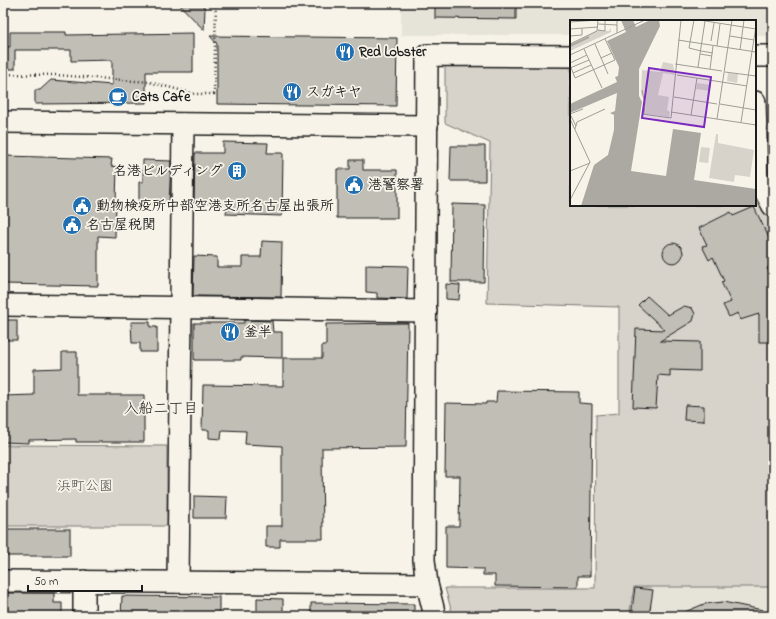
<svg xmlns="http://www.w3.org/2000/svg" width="776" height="619" viewBox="0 0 776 619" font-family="'Indie Flower','Klee One',sans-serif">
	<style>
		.built { fill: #e6e3d9 }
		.green { fill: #d7d3cb; stroke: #7a7874 }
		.building { fill: #c0beb5; stroke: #1c1c1c }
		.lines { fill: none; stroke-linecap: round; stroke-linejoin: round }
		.minor-casing { stroke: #1c1c1c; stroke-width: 24 }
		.path { stroke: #1c1c1c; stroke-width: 2.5; stroke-dasharray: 1 3; stroke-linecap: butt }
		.minor { stroke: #f7f3e8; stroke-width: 21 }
		.labels { text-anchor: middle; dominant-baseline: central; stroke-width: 3.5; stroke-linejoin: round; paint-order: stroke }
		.poi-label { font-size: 14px; font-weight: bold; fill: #1c1c1c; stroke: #f7f3e8; text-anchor: start }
		.park-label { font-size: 14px; fill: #545351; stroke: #f7f3e8 }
		.neighbourhood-label { font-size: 15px; fill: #1c1c1c; stroke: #f7f3e8 }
		.inset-river { fill: none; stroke: #aca9a2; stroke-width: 2 }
		.inset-road { fill: none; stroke: #9f9d96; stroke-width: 1 }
		.view { fill: #7b2cbf; fill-opacity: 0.15; stroke: #7b2cbf; stroke-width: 2 }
		.inset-edge { fill: none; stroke: #1c1c1c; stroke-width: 2 }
	</style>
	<rect width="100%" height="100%" fill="#f7f3e8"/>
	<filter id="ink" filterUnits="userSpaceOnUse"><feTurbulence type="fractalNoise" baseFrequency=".025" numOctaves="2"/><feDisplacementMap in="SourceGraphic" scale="8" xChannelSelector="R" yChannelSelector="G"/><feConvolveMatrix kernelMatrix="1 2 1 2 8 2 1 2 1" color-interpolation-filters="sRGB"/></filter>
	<g filter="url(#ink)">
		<g class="built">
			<path d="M401 3H773V36H755V21H571V35H401Z"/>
			<path d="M634 587H773V616H629Z"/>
		</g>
		<g class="green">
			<path d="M445 61H571V205H755V188L773 219V587H634L629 616H453L445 588H595L596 415 619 413V307L487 303 490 143 445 123Z"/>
			<path d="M3 445 167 446V526H3Z"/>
		</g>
		<g class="building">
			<path d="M178 3H201L205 8 204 30Z"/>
			<path d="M435 3H516V19L435 18Z"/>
			<path d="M10 32H66V35L193 33V72H146V103L35 104V90H40L51 80 112 85V60L71 61V50H15V69H3V46L10 47Z"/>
			<path d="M210 36 397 38 396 106 217 104V44Z"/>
			<path d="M223 142 268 143 267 153H283L282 216 226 214 227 204 194 203 195 153H223Z"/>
			<path d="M451 146H485V181H450Z"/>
			<path d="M6 156 112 159 111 166 117 167 115 237 98 236V286L4 284 3 208Z"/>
			<path d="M143 160 171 161 169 204H139V182H143Z"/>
			<path d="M350 160H363V170H397V218H337V169H350Z"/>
			<path d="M452 204 485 205 484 282H451Z"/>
			<path d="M754 207 773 246V266L767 268 773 281V310H771L770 342H759V314L740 320 738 313 729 317 723 305 731 302 721 282 724 281 713 257 709 260 702 246 707 245 699 228 731 212 733 216Z"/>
			<path d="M262 241 282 242 281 297 193 296 194 256 217 257V267H242V257H261Z"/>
			<circle cx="673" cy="253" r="10"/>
			<path d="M366 265 408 266 407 299 377 298V293L366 292Z"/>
			<path d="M446 284 460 285 459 300 446 299Z"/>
			<path d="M647 296 668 315 684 306 692 308 695 314 693 321 660 341 700 342V371L670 370V376L658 375 656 408 633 407 636 329 665 330 638 305Z"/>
			<rect x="3" y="320" width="14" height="20"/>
			<path d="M244 320 272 321 273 332H282V358L241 357V360H194V323H244Z"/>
			<path d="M131 322H150V327H157V352H140V343H132Z"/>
			<path d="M408 323 406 447 322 448 323 539H280V547H266V526H282V446L245 444 246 431 222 430 221 439 209 438V430H202L203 385 283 386V358H322V345H326V324Z"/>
			<path d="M62 352H77V395H144V442H76V439L29 440V443L3 442V396L34 395V369L62 368Z"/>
			<path d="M497 391 579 392V403L592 404 590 576H578V587L495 586V575H483V569L446 568V526H459L460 476H445L446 403 486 404V402H496Z"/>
			<path d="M685 405 704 406V421L684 420Z"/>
			<path d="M194 496 227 497 226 518H194Z"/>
			<rect x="3" y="529" width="67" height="27"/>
			<path d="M635 588 653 590 649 616H631Z"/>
			<path d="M3 593H54V603H62V616H3Z"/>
			<path d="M122 596 219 597V616H121Z"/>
			<path d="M257 598 283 599V616H257Z"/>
			<path d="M723 602 763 610 762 616H675L704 604Z"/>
			<path d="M311 603 414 604V616H311Z"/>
		</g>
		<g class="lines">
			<defs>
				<g id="minor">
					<path d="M755 56H773"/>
					<path d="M755 102 757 177 773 206"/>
					<path d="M3 122 427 126"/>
					<path d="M3 305 426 311"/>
					<path d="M3 581 427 584"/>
					<path d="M178 582 183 124"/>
					<path d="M84 616V581"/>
					<path d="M435 616 427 584 424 560 427 55 571 56"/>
				</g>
			</defs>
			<use href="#minor" class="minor-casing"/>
			<path class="path" d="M3 74 56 75 149 82 195 94H214L216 3"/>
			<use href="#minor" class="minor"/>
		</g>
	</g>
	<defs>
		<symbol id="restaurant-disc" viewBox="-11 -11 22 22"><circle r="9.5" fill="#1f6fb2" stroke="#f7f3e8"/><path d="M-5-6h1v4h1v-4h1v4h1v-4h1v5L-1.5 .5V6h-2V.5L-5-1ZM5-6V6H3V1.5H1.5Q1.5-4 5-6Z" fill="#fff"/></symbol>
		<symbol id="cafe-disc" viewBox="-11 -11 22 22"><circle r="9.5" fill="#1f6fb2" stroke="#f7f3e8"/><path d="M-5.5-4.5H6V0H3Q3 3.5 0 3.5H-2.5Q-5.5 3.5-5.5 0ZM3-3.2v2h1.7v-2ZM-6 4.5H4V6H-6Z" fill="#fff"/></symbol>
		<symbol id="building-disc" viewBox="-11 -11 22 22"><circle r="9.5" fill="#1f6fb2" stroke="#f7f3e8"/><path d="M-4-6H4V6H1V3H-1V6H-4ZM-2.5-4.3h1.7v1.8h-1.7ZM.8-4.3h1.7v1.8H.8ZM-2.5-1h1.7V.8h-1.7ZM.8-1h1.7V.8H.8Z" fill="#fff"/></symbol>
		<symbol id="civic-disc" viewBox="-11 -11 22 22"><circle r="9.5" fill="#1f6fb2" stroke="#f7f3e8"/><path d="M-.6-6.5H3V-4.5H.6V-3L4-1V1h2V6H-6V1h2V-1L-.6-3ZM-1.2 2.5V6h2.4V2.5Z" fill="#fff"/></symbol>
	</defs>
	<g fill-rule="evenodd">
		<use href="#restaurant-disc" x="334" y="41" width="22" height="22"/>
		<use href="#restaurant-disc" x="281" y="81" width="22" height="22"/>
		<use href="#cafe-disc" x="107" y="86" width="22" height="22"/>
		<use href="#building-disc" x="226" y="160" width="22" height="22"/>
		<use href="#civic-disc" x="343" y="174" width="22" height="22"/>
		<use href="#civic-disc" x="71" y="195" width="22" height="22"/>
		<use href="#civic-disc" x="61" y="214" width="22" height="22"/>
		<use href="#restaurant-disc" x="219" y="321" width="22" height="22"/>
	</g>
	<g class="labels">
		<g class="poi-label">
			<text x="359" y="52">Red Lobster</text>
			<text x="306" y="92">スガキヤ</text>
			<text x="132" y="97">Cats Cafe</text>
			<text x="223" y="171" text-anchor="end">名港ビルディング</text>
			<text x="368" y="185">港警察署</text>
			<text x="96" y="206">動物検疫所中部空港支所名古屋出張所</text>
			<text x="86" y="225">名古屋税関</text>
			<text x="244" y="332">釜半</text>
		</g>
		<g class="park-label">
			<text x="85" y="486">浜町公園</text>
		</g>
		<g class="neighbourhood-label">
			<text x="161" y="409">入船二丁目</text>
		</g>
	</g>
	<g transform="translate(570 20)">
		<rect width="186" height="186" fill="#f7f3e8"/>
		<path d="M41 8V12L0 31V24L28 10 39 11ZM93 42 103 44 105 55 93 53 88 75 99 77 97 90 100 92 99 97 75 94 76 84 71 74 72 50 90 52ZM158 53 168 54 167 63 157 61ZM127 63 141 65 140 71 126 69ZM146 114H148V123L184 130 180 157 165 155 164 162 139 158ZM131 127 140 128 138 143 129 142Z" fill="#d7d3cb"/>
		<path d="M51 0H63L66 7 80 0H89L90 6 69 49V76L72 82 61 151 96 156 103 109 131 113 124 160 186 169V186H11L24 145 38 135 44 110V95L40 93 45 91 47 73 0 93V84L47 62 45 57 48 56 49 47 37 21 56 12Z" fill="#aca9a2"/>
		<path class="inset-river" d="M61 9 62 89 47 153 69 172 95 168 105 154 116 155 122 149M0 26 19 17M111 155 108 156 114 186"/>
		<path class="inset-road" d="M124 0 119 28 131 31M129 0 186 9M0 2 28 0M28 4 47 5M0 9 28 7M28 10 35 11V0M47 13V0M0 16 12 15V8M160 16 184 20M108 20 186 32M141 21 144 3M0 24 27 11 28 0M25 24 38 54M147 26 150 4M14 29 32 68M170 30 174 0M131 31 143 33M130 34 142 36M0 35 75 0M31 38 42 33M0 43 17 35M105 44 152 51M0 45 5 58 45 40 35 19M128 47 135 1M0 48 19 40M140 49 143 26M155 52 186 56M3 53 21 45M107 55 177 66M72 70 75 84 74 94M104 77 147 84M150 84 186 90M101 92 186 105M72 94 101 98 111 0M121 95 127 58M0 99 20 142M147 99 162 0M171 102 186 6M6 106 0 94 13 89M5 109 7 102 35 89M0 151 20 143M0 180 20 142"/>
		<path class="view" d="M79 48 141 57 134 107 72 98Z"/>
		<rect width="186" height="186" class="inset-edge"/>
	</g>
	<rect width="776" height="619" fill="none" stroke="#f7f3e8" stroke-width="16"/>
	<rect x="8" y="8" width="760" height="603" fill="none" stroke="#1c1c1c" stroke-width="1.5" filter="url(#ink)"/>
	<path d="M28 585v6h114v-6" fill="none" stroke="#1c1c1c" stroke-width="2"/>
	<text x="34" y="585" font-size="12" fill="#1c1c1c" stroke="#f7f3e8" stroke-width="3" paint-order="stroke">50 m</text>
</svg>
